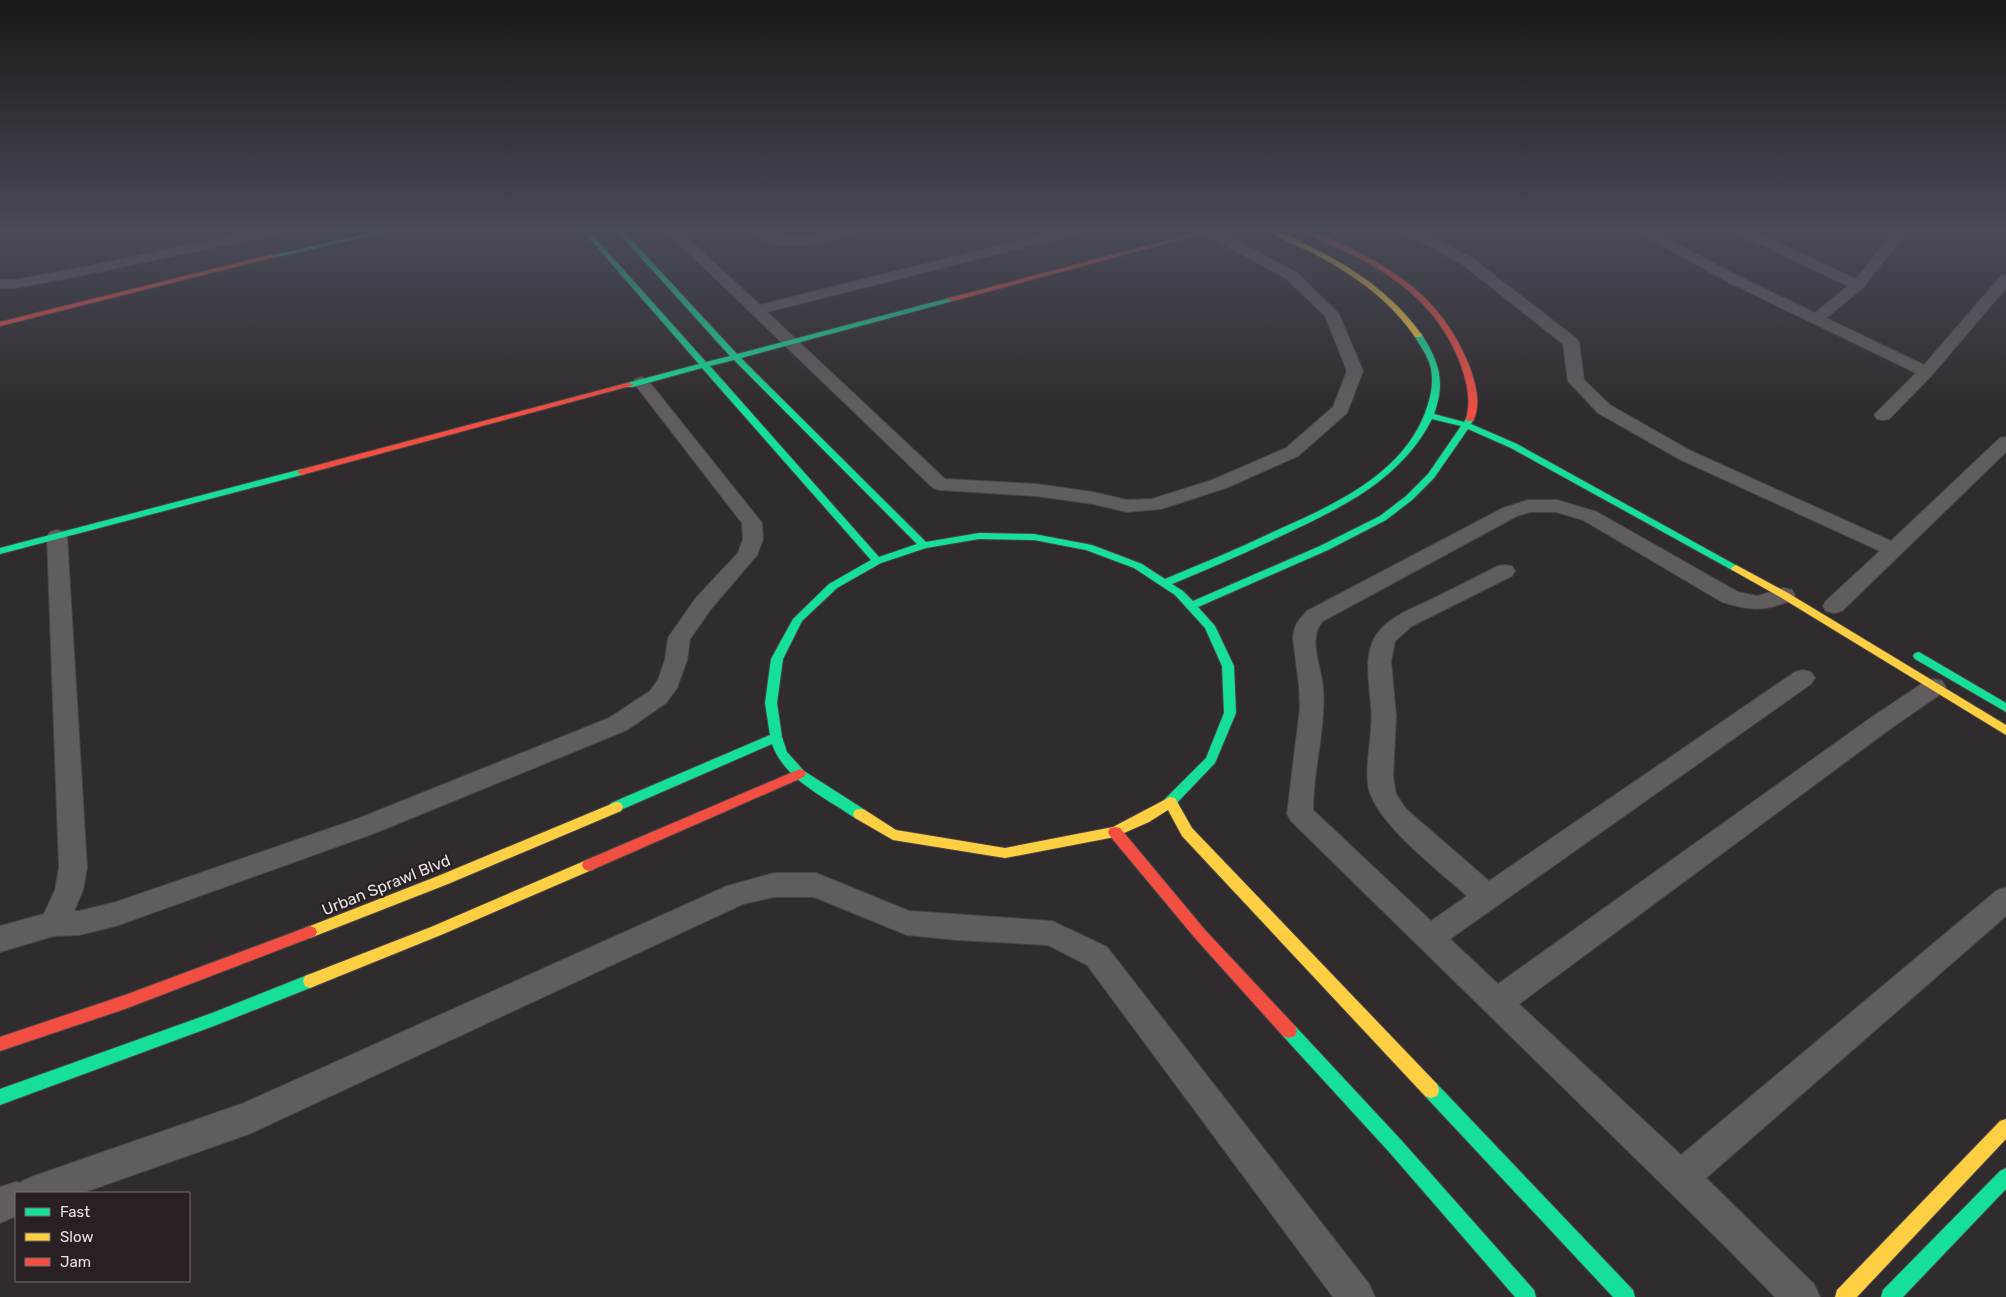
<svg xmlns="http://www.w3.org/2000/svg" width="2006" height="1297" viewBox="0 0 2006 1297" font-family="Rubik,sans-serif">
	<style>
		.lines { fill: none; stroke-linecap: round; stroke-linejoin: round }
		.street-casing { stroke: #4a4647; stroke-width: 2 }
		.fast-casing { stroke: #4a4647; stroke-width: 2 }
		.slow-casing { stroke: #4a4647; stroke-width: 2 }
		.jam-casing { stroke: #4a4647; stroke-width: 2 }
		.street { fill: #615d5f; fill-rule: evenodd }
		.fast { fill: #16e098; fill-rule: evenodd }
		.slow { fill: #ffcf43; fill-rule: evenodd }
		.jam { fill: #f24e42; fill-rule: evenodd }
		.labels { text-anchor: middle; dominant-baseline: central; stroke-width: 4.5; stroke-linejoin: round; paint-order: stroke }
		.near-street-label { font-size: 16px; fill: #e8e2e4; stroke: #282022 }
	</style>
	<rect width="100%" height="100%" fill="#302b2d"/>
	<g class="lines">
		<defs>
			<g id="street">
				<path d="M255 231H280L273 235 79 276 15 288H0V280H15L79 268Z"/>
				<path d="M666 231H680L760 305 1057 231H1078L1077 234 767 312 945 479 1036 484 1093 492 1127 500 1152 499 1212 480 1286 448 1333 407 1347 371 1325 316 1287 279 1205 234 1204 231H1219L1297 273 1339 314 1363 371 1347 413 1298 456 1226 488 1161 509 1127 512 1093 504 1036 496 940 490 933 488Z"/>
				<path d="M755 231C771 230 779 237 793 237 814 237 834 230 856 231L854 234C828 242 775 257 755 231Z"/>
				<path d="M1405 231H1421L1472 258 1577 339 1579 342 1584 380 1610 405 1691 451 1891 541 2000 438 2006 437V452L1842 611 1834 613 1826 611 1823 606 1826 601 1880 551 1679 459 1598 413 1568 381 1563 344 1462 264 1406 234Z"/>
				<path d="M1636 231H1653L1736 275 1815 313 1848 286 1738 234 1737 231H1753L1856 279 1894 231H1907L1863 288 1826 318 1924 365 2001 276 2006 275V288L1932 375 1889 419 1883 420 1877 419 1874 415 1916 373 1726 281Z"/>
				<path d="M641 377 647 379 762 523 763 539 757 555 711 609 690 639 687 660 677 688 666 703 627 730 375 833 116 926 79 935 54 936 0 952V926L44 914 55 890 59 868 47 536 50 532 57 530 64 532 67 536 87 868 83 890 74 911H79L116 902 357 819 609 718 650 691 658 680 665 660 668 638 695 599 738 553 743 539 742 523 633 382 635 379Z"/>
				<path d="M1528 500H1557L1597 512 1738 592 1757 596 1784 588 1792 590 1795 595C1791 601 1785 603 1778 605 1758 612 1742 608 1722 602L1583 520 1556 512H1530L1517 516 1323 621C1307 638 1321 666 1323 687 1326 729 1313 769 1313 810L1431 921 1467 896C1440 871 1372 821 1368 784 1365 758 1374 732 1371 705 1369 680 1362 649 1381 629 1394 615 1413 608 1430 600 1452 589 1475 578 1498 566L1505 565 1512 566 1515 571 1512 576 1412 626 1395 641 1391 661 1396 716 1393 777 1396 794 1406 809 1489 881 1795 672 1803 670 1811 672 1815 678 1811 684 1450 939 1498 984 1872 717 1926 681 1934 679 1942 681 1946 687 1942 693 1890 729 1519 1004 1681 1155 1996 891 2006 887V916L1706 1178 1814 1284 1820 1297H1775L1726 1247 1291 821 1287 814 1300 708 1299 685 1293 638C1294 625 1299 620 1307 611L1503 508Z"/>
				<path d="M774 873H816L909 911 1052 921 1107 947 1369 1284 1375 1297H1333L1087 965 1048 945 957 940 907 935 814 897H774L743 904 249 1134 82 1193H16V1216L0 1223V1187L16 1182 21 1183 22 1181 34 1176 244 1103 727 886Z"/>
			</g>
			<g id="fast">
				<path d="M380 231H391L273 258 270 256Z"/>
				<path d="M583 231H589L706 362 730 356 617 231H623L737 354 953 297V301L741 358 926 542 979 533 1034 534 1092 545 1142 564 1165 579C1201 564 1238 549 1273 532 1331 506 1401 476 1425 413 1430 399 1434 385 1431 369 1429 357 1420 346 1414 335L1418 333H1421C1439 362 1446 381 1434 414L1464 422 1467 417H1473L1474 419 1471 424 1517 444 1741 568 1736 571 1732 570 1511 448 1468 429 1434 478 1412 500 1386 520 1328 550 1198 607 1215 626 1234 666 1236 713 1215 763 1172 808 1167 809 1162 808 1160 804 1206 758 1224 713 1222 666 1205 628 1175 595 1134 568 1086 550 1034 540 979 539 926 548 881 563 837 588 802 621 783 659 777 703 782 737 787 752 804 771 865 810 867 814 865 818 860 819 855 818C826 798 784 779 772 744L616 812 611 811 609 807 611 803 770 735 765 703 771 659 793 619 829 584 871 560 702 368 633 387H627V383L699 364ZM734 360 917 544 879 557 710 366ZM1432 419 1461 426 1428 474 1406 496 1380 516 1320 546 1193 601 1183 591 1172 584C1209 569 1245 553 1281 536 1341 508 1401 480 1432 419Z"/>
				<path d="M302 469 305 470V474L0 554V548Z"/>
				<path d="M1919 652 2006 703V712L1915 659 1913 656 1915 653Z"/>
				<path d="M310 974 315 976 317 981 315 986 214 1026 0 1105V1089L212 1013Z"/>
				<path d="M1289 1024 1295 1026 1402 1141 1534 1290 1536 1297H1515L1390 1153 1283 1036 1281 1031 1283 1026Z"/>
				<path d="M1431 1082 1437 1084 1633 1290 1635 1297H1613L1425 1096 1423 1090 1425 1084Z"/>
				<path d="M2006 1168V1189L1903 1297H1881L1883 1290 2000 1171Z"/>
			</g>
			<g id="slow">
				<path d="M1271 231C1284 231 1295 239 1307 245 1352 267 1392 293 1422 335L1421 337H1415C1389 299 1355 276 1315 254 1301 247 1282 241 1271 231Z"/>
				<path d="M1736 565 1788 593 2006 725V735L1780 597 1732 570 1731 568Z"/>
				<path d="M1170 797 1175 798 1192 828 1437 1084 1439 1090 1437 1096 1431 1098 1425 1096 1182 836 1168 810 1149 822 1115 837 1005 858 893 840 855 818 853 814 855 810 860 809 865 810 896 830 1005 848 1113 827Z"/>
				<path d="M616 802 621 803 623 807 621 811 448 884 310 938 305 936 303 932 305 928 438 876Z"/>
				<path d="M589 859 594 861 596 865 594 869 441 935 310 988 305 986 303 981 305 976 431 927Z"/>
				<path d="M2006 1119V1139L1857 1297H1835L1837 1290 2000 1121Z"/>
			</g>
			<g id="jam">
				<path d="M1202 231H1212L953 301 946 299Z"/>
				<path d="M1306 231H1314C1384 264 1438 289 1469 365 1475 382 1482 404 1473 421H1467L1466 419C1472 399 1466 379 1459 360 1439 310 1400 278 1353 255 1338 248 1318 241 1306 231Z"/>
				<path d="M273 254 275 255V257L0 326V322Z"/>
				<path d="M627 383H630L634 385 305 474 302 475 297 472 299 470Z"/>
				<path d="M800 769 804 771 806 774 804 777 594 869 589 871 584 869 582 865 584 861Z"/>
				<path d="M1115 827 1120 828 1205 930 1295 1026 1297 1031 1295 1036 1289 1038 1283 1036 1195 938 1110 836 1108 832 1110 828Z"/>
				<path d="M310 926 315 928 317 932 315 936 125 1009 0 1051V1037L125 995Z"/>
			</g>
		</defs>
		<use href="#street" class="street-casing"/>
		<use href="#fast" class="fast-casing"/>
		<use href="#slow" class="slow-casing"/>
		<use href="#jam" class="jam-casing"/>
		<use href="#street" class="street"/>
		<use href="#fast" class="fast"/>
		<use href="#slow" class="slow"/>
		<use href="#jam" class="jam"/>
	</g>
	<linearGradient id="sky" x2="0" y2="1"><stop stop-color="#1a1819"/><stop offset="0.56" stop-color="#484a57"/><stop offset="1" stop-color="#484a57" stop-opacity="0"/></linearGradient>
	<rect width="2006" height="412" fill="url(#sky)"/>
	<g class="labels">
		<g class="near-street-label">
			<text transform="translate(386 885) rotate(-22)">Urban Sprawl Blvd</text>
		</g>
	</g>
	<rect x="15" y="1192" width="175" height="90" fill="#282022" stroke="#756e70"/>
	<rect x="25" y="1208" width="25" height="8" fill="#16e098" stroke="#756e70"/>
	<text x="60" y="1217" font-size="15" fill="#e8e2e4">Fast</text>
	<rect x="25" y="1233" width="25" height="8" fill="#ffcf43" stroke="#756e70"/>
	<text x="60" y="1242" font-size="15" fill="#e8e2e4">Slow</text>
	<rect x="25" y="1258" width="25" height="8" fill="#f24e42" stroke="#756e70"/>
	<text x="60" y="1267" font-size="15" fill="#e8e2e4">Jam</text>
</svg>
